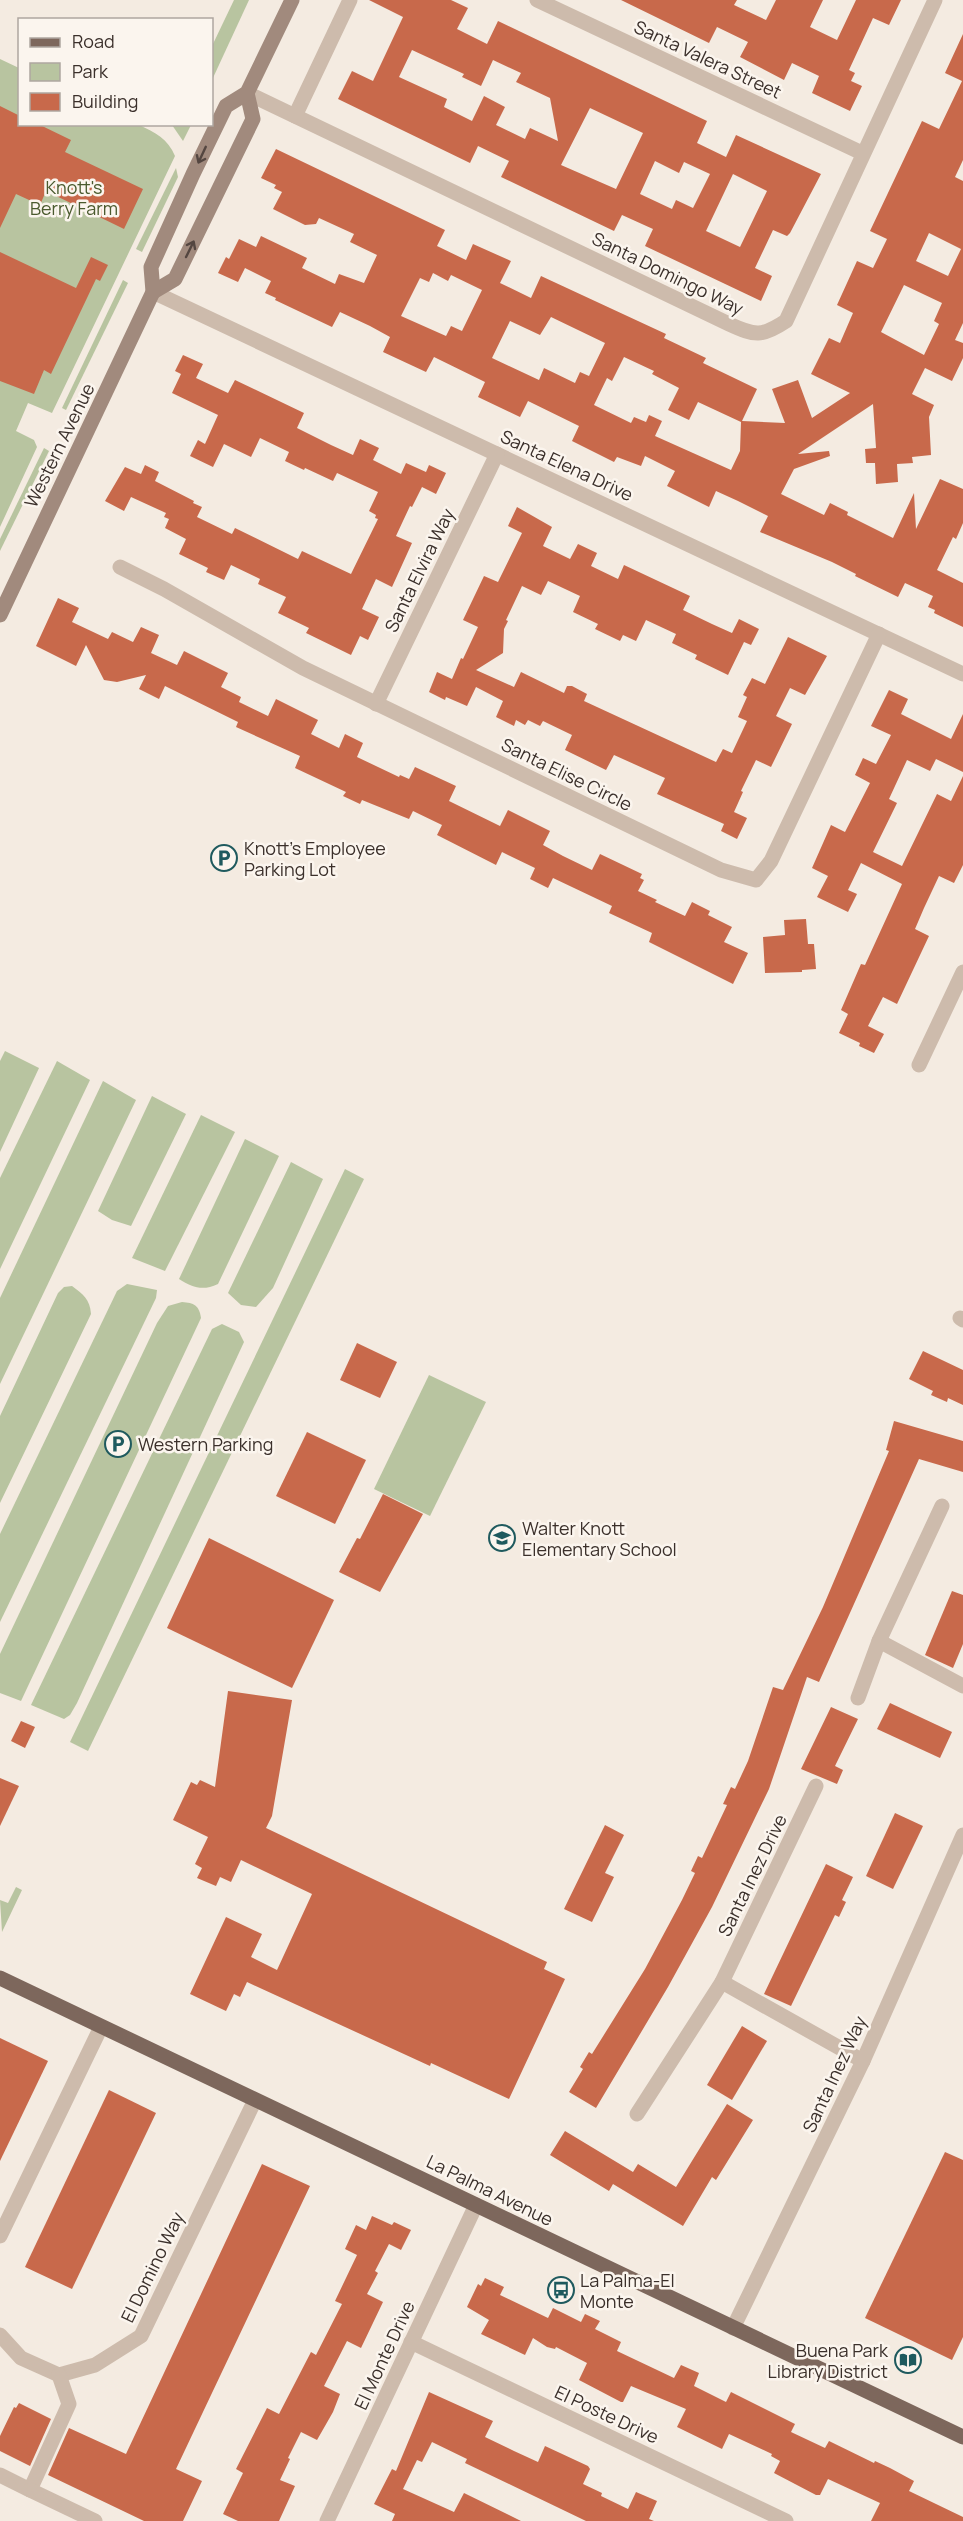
<svg xmlns="http://www.w3.org/2000/svg" width="963" height="2521" viewBox="0 0 963 2521" font-family="Manrope,sans-serif">
	<style>
		.green { fill: #b8c4a0 }
		.building { fill: #c8694b; fill-rule: evenodd }
		.lines { fill: none; stroke-linecap: round; stroke-linejoin: round }
		.minor { stroke: #cdbbac; stroke-width: 15 }
		.secondary { stroke: #a18a7d; stroke-width: 15 }
		.primary { stroke: #7d675c; stroke-width: 15 }
		.oneway { stroke: #544640 }
		.labels { text-anchor: middle; dominant-baseline: central; stroke-width: 5; stroke-linejoin: round; paint-order: stroke }
		.street-label { font-size: 18px; fill: #3b302b; stroke: #fbf5ee }
		.park-label { font-size: 18px; fill: #4a5a2e; stroke: #fbf5ee }
		.poi-label { font-size: 18px; fill: #3b302b; stroke: #fbf5ee; text-anchor: start }
	</style>
	<rect width="100%" height="100%" fill="#f4ebe1"/>
	<g class="green">
		<path d="M234 0H249L212 80V46Z"/>
		<path d="M0 59 19 68 20 124 139 125C155 132 168 139 175 156L52 413 28 403 16 431 34 440 37 447 0 527Z"/>
		<path d="M172 125H191L183 141Z"/>
		<path d="M176 168 178 177 142 252 136 249Z"/>
		<path d="M123 280 128 283 66 410 62 408Z"/>
		<path d="M44 448 49 451 0 551V539Z"/>
		<path d="M5 1051 39 1068 0 1152V1061Z"/>
		<path d="M57 1061 90 1080 0 1269V1178Z"/>
		<path d="M103 1081 136 1100 0 1384V1298Z"/>
		<path d="M152 1096 186 1114 131 1226 112 1220 98 1211Z"/>
		<path d="M201 1115 235 1132 165 1271 132 1258Z"/>
		<path d="M245 1139 279 1156 218 1284C203 1291 193 1288 179 1279Z"/>
		<path d="M291 1162 323 1179 273 1288 256 1307 241 1305 228 1293Z"/>
		<path d="M345 1169 364 1179 88 1751 70 1742Z"/>
		<path d="M127 1284 157 1290 156 1298 0 1622V1534L117 1291Z"/>
		<path d="M72 1286C83 1294 90 1299 91 1314L0 1503V1416L58 1293 64 1287Z"/>
		<path d="M182 1302C194 1303 199 1305 201 1318L21 1701 0 1693V1654L157 1323 168 1306Z"/>
		<path d="M222 1324 239 1332 244 1342 77 1703 70 1715 64 1719 31 1705 212 1329Z"/>
		<path d="M429 1375 486 1402 430 1516 374 1489Z"/>
		<path d="M16 1887 22 1890 2 1932 0 1900 8 1903Z"/>
	</g>
	<g class="building">
		<path d="M369 0H451L468 8 457 29 487 44 498 21 707 121 697 143 726 157 736 135 821 174 790 233 787 236 773 230 755 268 772 276 761 301 645 246 653 229 622 215 614 231 501 177 509 161 478 146 470 163 338 99 352 71 373 81 403 17ZM412 50 464 74 462 77 481 86 493 60 521 73 516 82 550 98 558 141 530 128 525 139 496 125 505 107 484 96 472 121 444 107 447 99 399 77ZM590 108 643 133 616 189 561 165ZM655 161 679 173 684 162 710 174 693 208 676 200 672 209 640 194ZM733 174 767 191 740 247 706 231Z"/>
		<path d="M621 0H737L734 5 766 20 776 0H823L810 27 837 40 856 0H901L889 25 873 18 849 70 855 73 851 81 862 86 850 111 812 93 819 76 792 63 784 80 740 57 748 42 717 27 709 43Z"/>
		<path d="M963 34V160L955 177 963 181V323L955 340 963 343V358L952 381 925 368 912 394 934 405 929 417 931 455 912 457 913 463 897 464 898 482 876 484 875 463H866L865 449 876 448 873 404 798 454 829 451 830 456 794 469 781 494 824 515 830 503 848 512 847 515 893 538 914 493 916 529 940 479 963 489V523L956 539 953 537 937 570 963 583V627L934 613 935 610 928 607 933 596 905 583 898 597 855 576 856 574 832 562 760 532 768 516 738 501 716 491 709 507 667 486 675 471 645 456 641 466 617 457 614 462 572 441 579 426 528 401 520 417 478 397 485 382 434 357 426 372 383 352 390 337 370 326 340 312 332 327 275 300 276 298 265 293 271 281 245 268 238 282 218 273 226 257 229 259 239 239 256 247 261 236 307 258 302 268 335 284 339 274 364 283 377 255 350 242 354 234 319 218 316 224 305 225 273 209 282 192 274 188 276 185 261 178 276 149 445 230 437 246 466 260 473 244 511 261 500 283 531 298 541 276 666 334 664 338 706 358 703 363 757 389 742 421 785 423 772 389 798 380 812 418 850 393 811 374 829 338 840 343 853 313 837 305 857 261 873 268 887 239 870 231 922 121 939 129 962 81 945 73ZM929 233 961 249 948 276 916 261ZM433 273 448 281 451 275 482 290 462 331 451 326 446 336 401 316 420 278 429 282ZM904 285 942 303 934 321 939 324 924 355 881 332ZM551 317 605 343 589 376 580 372 575 383 544 368 539 380 492 358 510 321 540 335ZM624 357 654 371 652 374 679 388 668 410 689 420 698 402 741 422 740 451 731 470 655 436 662 421 649 415 646 422 634 417 631 423 594 405 607 378 612 381Z"/>
		<path d="M0 106 20 116V124H38L71 140 65 152 143 189 124 229 46 191 40 205 16 194 0 228Z"/>
		<path d="M0 252 76 288 91 257 108 265 100 281 96 279 51 374 44 370 34 394 0 381Z"/>
		<path d="M183 355 203 364 196 378 228 393 235 380 304 413 297 428 331 445 353 455 360 439 379 448 373 460 401 474 406 463 426 472 429 465 446 473 436 494 422 487 412 507 410 506 396 536 412 543 392 587 376 579 362 609 379 617 368 640 360 636 351 655 306 633 309 628 278 613 286 597 258 584 260 579 231 565 224 580 206 572 208 568 179 554 186 539 165 528 169 519 164 517 166 513 131 497 124 511 105 501 125 467 141 474 145 465 159 472 155 481 194 501 193 503 202 507 197 517 232 534 235 528 298 559 302 551 351 574 378 519 375 518 376 515 369 511 378 492 337 473 333 481 305 468 304 470 285 461 289 452 260 438 251 457 224 444 213 467 190 456 198 440 205 444 218 415 172 393 181 374 175 371Z"/>
		<path d="M517 507 552 527 543 546 570 559 578 544 597 553 591 566 618 579 624 565 690 596 683 610 712 624 732 633 739 619 759 629 751 645 744 642 728 675 695 659 697 655 672 643 676 634 646 620 636 641 623 635 620 641 595 629 598 624 573 612 580 596 548 581 541 595 522 586 506 620 508 621 504 629 503 653 476 670 514 687 521 672 564 693 567 686H572L587 694 584 701 716 762 723 749 732 753 747 721 738 717 747 697 743 695 752 678 765 684 788 637 827 656 805 695 790 688 776 716 792 724 771 767 756 760 741 791 743 792 734 812 747 818 737 839 721 831 724 824 657 794 665 778 614 755 606 770 565 750 572 735 543 721 540 726 528 720 525 725 516 720 514 726 496 717 503 701 476 687 467 706 446 697 445 700 429 692 437 672 452 679 461 658 463 659 478 627 463 620 484 576 498 582 522 533 508 526Z"/>
		<path d="M58 598 79 608 72 622 108 639 112 632 133 642 141 627 159 635 151 653 177 665 184 651 228 673 221 687 241 697 239 702 268 716 276 699 318 720 311 734 339 748 345 734 363 743 357 757 399 777 400 775 409 779 415 767 456 786 449 801 500 826 508 810 550 831 543 845 563 856 592 870 600 854 642 874 640 878 644 880 638 891 657 900 655 902 685 916 692 902 710 911 708 915 732 927 724 942 748 953 733 984 649 942 652 933 609 913 612 906 553 878 548 888 530 879 535 868 502 852 496 865 437 835 442 825 413 811 409 819 362 800 360 804 343 796 346 792 295 768 300 756 236 727 238 722 165 686 159 699 139 689 146 675 117 682 104 680 86 645 76 666 36 646Z"/>
		<path d="M889 690 908 699 901 714 951 739 963 714V772L936 759 930 771 907 760 889 799 897 803 873 852 902 866 937 794 951 801 963 776V865L954 883 939 876 924 908 915 929 929 936 897 1004 883 997 868 1026 884 1034 874 1053 859 1046 860 1043 839 1033 848 1014 841 1010 861 964 865 965 902 884 861 863 848 890 857 894 848 912 817 897 828 876 812 868 831 825 845 832 870 783 855 775 863 758 876 764 891 735 871 726Z"/>
		<path d="M806 919 808 944H814L816 969 802 970V972L765 973 763 937 785 935 784 920Z"/>
		<path d="M357 1343 397 1362 380 1398 340 1380Z"/>
		<path d="M923 1351 963 1370V1405L948 1398 947 1402 931 1395 933 1391 909 1379Z"/>
		<path d="M894 1421 963 1441V1472L919 1459 819 1682 807 1677 769 1789 712 1907 668 1987 596 2108 569 2092 583 2069 580 2067 589 2052 592 2054 645 1969 682 1900 695 1873 691 1871 698 1856 702 1858 727 1805 723 1804 731 1787 735 1789 748 1761 773 1687 783 1690 823 1607 889 1451 886 1450Z"/>
		<path d="M307 1432 366 1460 335 1524 276 1496Z"/>
		<path d="M383 1494 423 1514 380 1592 339 1572 357 1538 360 1539Z"/>
		<path d="M209 1538 334 1600 292 1688 167 1628Z"/>
		<path d="M952 1591 963 1595V1644L953 1668 925 1655Z"/>
		<path d="M228 1691 292 1700 272 1816 266 1828 547 1962 544 1969 565 1979 509 2099 431 2063 430 2066 247 1982 240 1997 234 1994 226 2011 190 1994 226 1917 262 1934 251 1957 277 1970 312 1894 241 1860 231 1882 220 1877 216 1886 197 1878 202 1868 195 1864 208 1837 173 1820 191 1782 197 1785 200 1780 215 1787Z"/>
		<path d="M890 1703 952 1732 940 1758 877 1729Z"/>
		<path d="M831 1707 858 1719 835 1766 843 1770 837 1784 801 1769Z"/>
		<path d="M21 1721 35 1727 25 1748 11 1741Z"/>
		<path d="M0 1778 19 1786 0 1826Z"/>
		<path d="M895 1813 923 1826 893 1889 866 1876Z"/>
		<path d="M605 1825 624 1835 605 1873 614 1877 592 1922 564 1909Z"/>
		<path d="M826 1864 853 1877 842 1900 846 1902 839 1917 835 1915 791 2006 764 1994Z"/>
		<path d="M742 2026 767 2041 732 2100 707 2085Z"/>
		<path d="M0 2038 48 2061 0 2161Z"/>
		<path d="M109 2090 156 2113 72 2289 25 2267Z"/>
		<path d="M727 2104 753 2120 716 2180 712 2177 683 2226 613 2184 609 2191 550 2155 565 2131 633 2172 638 2164 676 2187Z"/>
		<path d="M945 2152 963 2160V2337L952 2360 865 2318Z"/>
		<path d="M262 2164 310 2186 176 2469 202 2481 183 2521H144L48 2475 69 2428 126 2454Z"/>
		<path d="M372 2216 392 2225 394 2222 411 2230 401 2250 389 2244 375 2271 378 2273 367 2294 383 2302 361 2348 347 2341 324 2386 340 2394 333 2412 317 2440 301 2432 288 2458 290 2459 280 2480 295 2486 279 2521H238L223 2514 243 2473 236 2469 267 2408 279 2414 311 2352 316 2355 342 2304 335 2301 357 2255 345 2249 356 2225 366 2230Z"/>
		<path d="M485 2278 504 2287 500 2295 548 2318 553 2308 581 2322 585 2314 600 2321 595 2329 621 2342 617 2351 674 2378 681 2365 699 2373 694 2386 726 2402 731 2392 795 2424 791 2432 825 2448 829 2441 874 2463 875 2461 890 2468 914 2481 909 2491 963 2517V2521H871L880 2503 828 2479 820 2495H816L774 2473 780 2461 771 2456 772 2454 729 2434 722 2449 677 2427 686 2409 631 2386 623 2402H621L579 2380 587 2363 556 2347 555 2349 547 2347 533 2338 525 2355 481 2334 489 2320 467 2307 478 2284 481 2286Z"/>
		<path d="M429 2392 493 2421 485 2437 514 2451 538 2462 545 2446 588 2466 590 2469 583 2484 602 2493 601 2496 628 2509 636 2492 657 2501 649 2519 654 2521H586L465 2463 467 2459 432 2442 422 2462 417 2460 403 2489 454 2512 464 2493 521 2521H392L395 2514 374 2504 392 2469 396 2471Z"/>
		<path d="M19 2403 51 2419 30 2466 0 2451V2436L14 2407 16 2408Z"/>
	</g>
	<g class="lines">
		<g class="minor">
			<path d="M537 0 862 153"/>
			<path d="M247 93 729 324C755 336 762 337 786 321L935 0"/>
			<path d="M295 116 350 0"/>
			<path d="M153 292 963 674"/>
			<path d="M120 567 164 589 303 668 721 870 756 880 771 861 879 634"/>
			<path d="M376 704 497 454"/>
			<path d="M919 1065 963 972"/>
			<path d="M960 1318 963 1320"/>
			<path d="M879 1641 963 1686"/>
			<path d="M858 1698 879 1641 942 1506"/>
			<path d="M722 1982 863 2061"/>
			<path d="M637 2114 722 1982 816 1786"/>
			<path d="M0 2236 101 2027"/>
			<path d="M733 2328 863 2061 963 1835"/>
			<path d="M0 2335 21 2358 59 2375 95 2365 141 2336 255 2100"/>
			<path d="M411 2342 786 2521"/>
			<path d="M0 2475 30 2490 69 2404 59 2375"/>
			<path d="M30 2490 95 2521"/>
			<path d="M327 2521 476 2205"/>
		</g>
		<g class="secondary">
			<path d="M153 292 175 279 253 119 247 93"/>
			<path d="M0 615 153 292 151 267 193 174 226 106 247 93 292 0"/>
		</g>
		<path class="primary" d="M0 1978 963 2437"/>
	</g>
	<defs><path id="oneway-shaft" d="M-6 0H5M1.5-3L5.5 0L1.5 3" fill="none" stroke-width="1.6" stroke-linecap="round" stroke-linejoin="round" transform="scale(1.5)"/></defs>
	<g class="oneway">
		<use href="#oneway-shaft" transform="translate(202 155) rotate(115)"/>
		<use href="#oneway-shaft" transform="translate(190 249) rotate(-64)"/>
	</g>
	<defs>
		<symbol id="parking-ring" viewBox="-11 -11 22 22"><circle r="9.5" fill="#fbf5ee" stroke="#1f5a5e" stroke-width="1.5"/><path d="M-3.5-5.5H1a3.5 3.5 0 0 1 0 7H-1V5.5H-3.5ZM-1-3.4V-.6H.8a1.4 1.4 0 0 0 0-2.8Z" fill="#1f5a5e"/></symbol>
		<symbol id="school-ring" viewBox="-11 -11 22 22"><circle r="9.5" fill="#fbf5ee" stroke="#1f5a5e" stroke-width="1.5"/><path d="M0-5L7-2L0 1L-7-2ZM-4 1L0 2.5L4 1V4Q0 6-4 4Z" fill="#1f5a5e"/></symbol>
		<symbol id="bus-ring" viewBox="-11 -11 22 22"><circle r="9.5" fill="#fbf5ee" stroke="#1f5a5e" stroke-width="1.5"/><path d="M-5-6H5V4H4V6H2V4H-2V6H-4V4H-5ZM-3.5-4V0h7V-4ZM-3.5 1.2v1.5H-2V1.2ZM2 1.2v1.5H3.5V1.2Z" fill="#1f5a5e"/></symbol>
		<symbol id="library-ring" viewBox="-11 -11 22 22"><circle r="9.5" fill="#fbf5ee" stroke="#1f5a5e" stroke-width="1.5"/><path d="M-6-4Q-3-5.5-.7-3.5V5Q-3 3-6 4ZM6-4Q3-5.5 .7-3.5V5Q3 3 6 4Z" fill="#1f5a5e"/></symbol>
	</defs>
	<g fill-rule="evenodd">
		<use href="#parking-ring" x="209" y="843" width="30" height="30"/>
		<use href="#parking-ring" x="103" y="1429" width="30" height="30"/>
		<use href="#school-ring" x="487" y="1523" width="30" height="30"/>
		<use href="#bus-ring" x="546" y="2275" width="30" height="30"/>
		<use href="#library-ring" x="893" y="2345" width="30" height="30"/>
	</g>
	<g class="labels">
		<g class="street-label">
			<text transform="translate(708 59) rotate(25)">Santa Valera Street</text>
			<text transform="translate(668 273) rotate(26)">Santa Domingo Way</text>
			<text transform="translate(59 445) rotate(-64)">Western Avenue</text>
			<text transform="translate(567 465) rotate(25)">Santa Elena Drive</text>
			<text transform="translate(419 570) rotate(-64)">Santa Elvira Way</text>
			<text transform="translate(567 774) rotate(26)">Santa Elise Circle</text>
			<text transform="translate(752 1875) rotate(-64)">Santa Inez Drive</text>
			<text transform="translate(834 2074) rotate(-65)">Santa Inez Way</text>
			<text transform="translate(490 2190) rotate(26)">La Palma Avenue</text>
			<text transform="translate(152 2267) rotate(-64)">El Domino Way</text>
			<text transform="translate(384 2355) rotate(-65)">El Monte Drive</text>
			<text transform="translate(607 2414) rotate(25)">El Poste Drive</text>
		</g>
		<g class="park-label">
			<text x="74" y="187">Knott's<tspan x="74" dy="21">Berry Farm</tspan></text>
		</g>
		<g class="poi-label">
			<text x="244" y="848">Knott's Employee<tspan x="244" dy="21">Parking Lot</tspan></text>
			<text x="138" y="1444">Western Parking</text>
			<text x="522" y="1528">Walter Knott<tspan x="522" dy="21">Elementary School</tspan></text>
			<text x="580" y="2280">La Palma-El<tspan x="580" dy="21">Monte</tspan></text>
			<text x="888" y="2350" text-anchor="end">Buena Park<tspan x="888" dy="21">Library District</tspan></text>
		</g>
	</g>
	<rect x="18" y="18" width="195" height="108" fill="#fbf5ee" stroke="#aea6a0" stroke-width="1.5"/>
	<rect x="30" y="38" width="30" height="9" fill="#7d675c" stroke="#aea6a0" stroke-width="1.5"/>
	<text x="72" y="48" font-size="18" fill="#3b302b">Road</text>
	<rect x="30" y="63" width="30" height="18" fill="#b8c4a0" stroke="#aea6a0" stroke-width="1.5"/>
	<text x="72" y="78" font-size="18" fill="#3b302b">Park</text>
	<rect x="30" y="93" width="30" height="18" fill="#c8694b" stroke="#aea6a0" stroke-width="1.5"/>
	<text x="72" y="108" font-size="18" fill="#3b302b">Building</text>
</svg>
